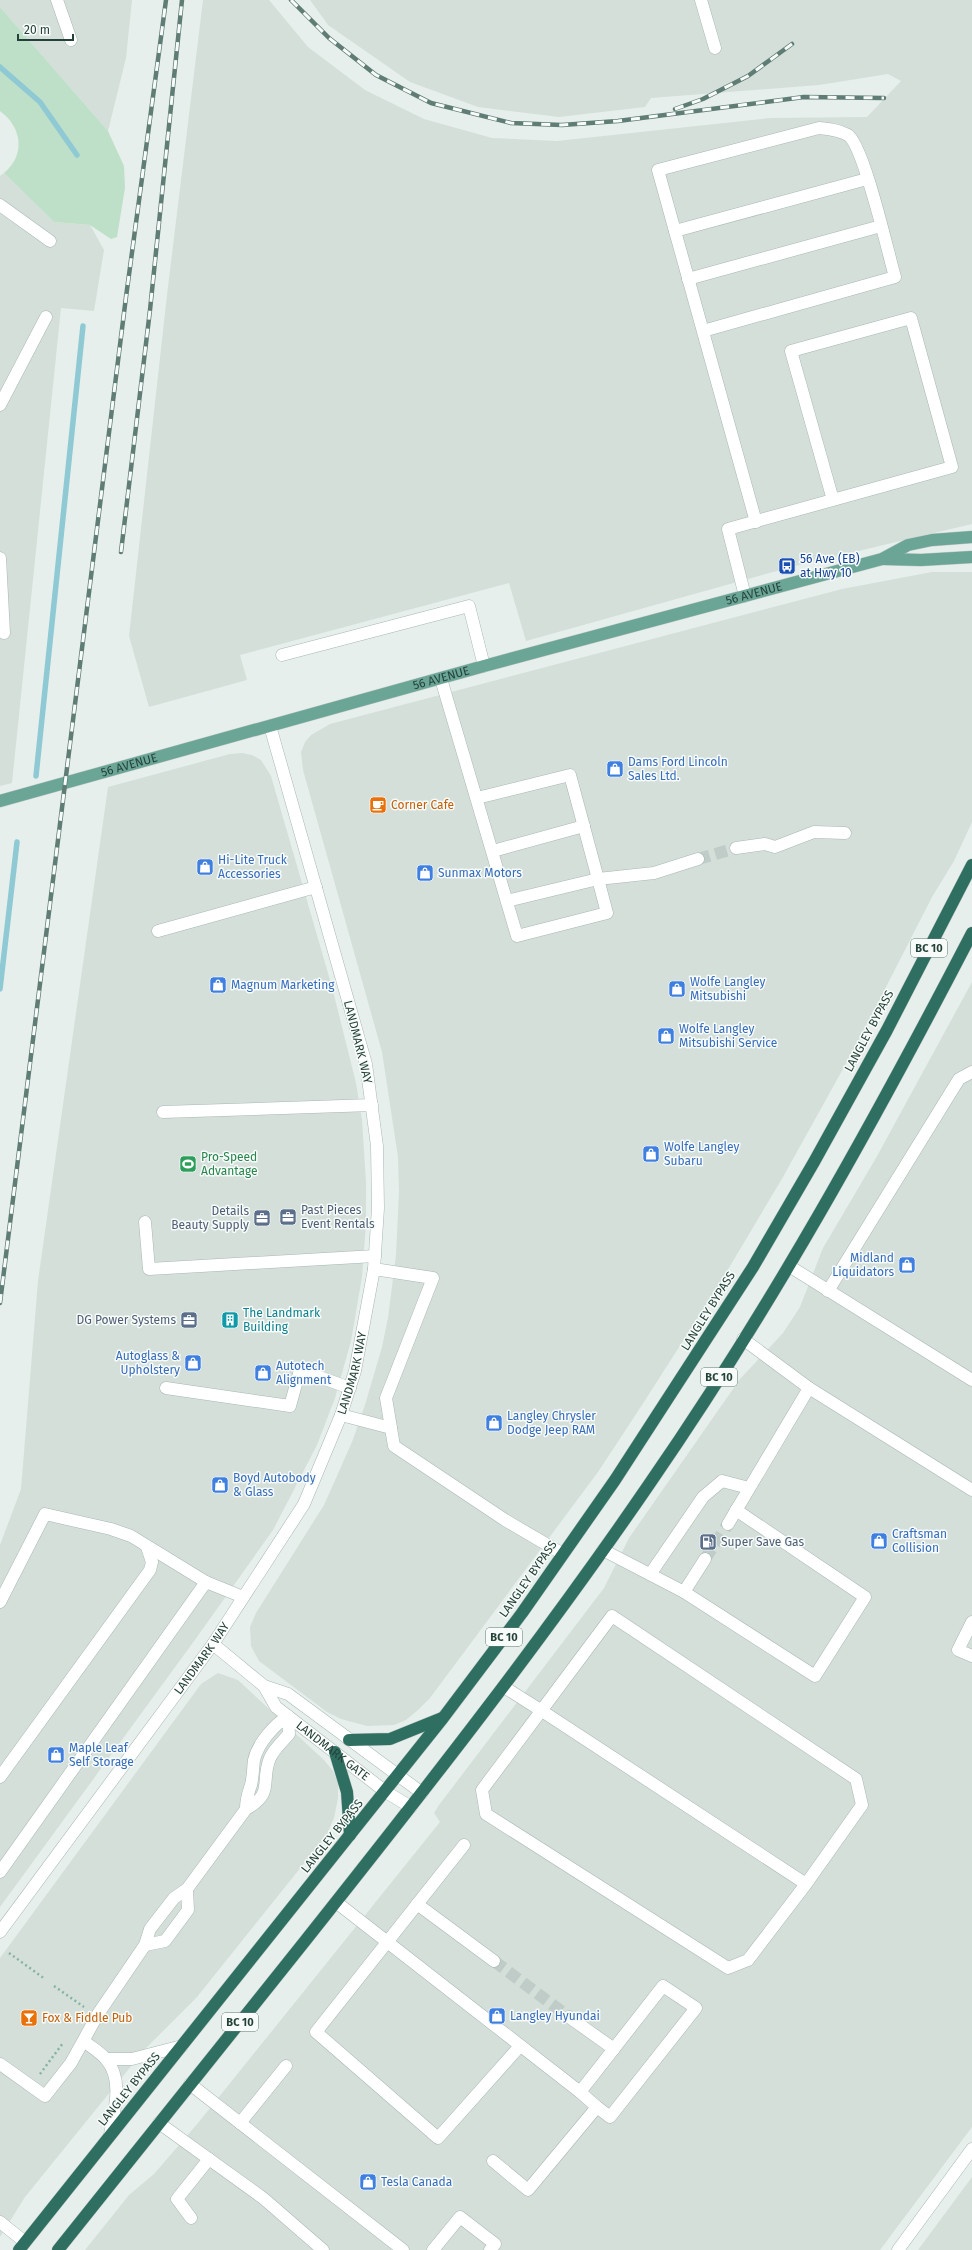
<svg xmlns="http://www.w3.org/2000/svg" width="972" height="2250" viewBox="0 0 972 2250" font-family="'Fira Sans',sans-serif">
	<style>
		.built { fill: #d4dfda }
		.green { fill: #bfe0c8 }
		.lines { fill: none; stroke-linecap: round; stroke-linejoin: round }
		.stream { stroke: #8ec9d4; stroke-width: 5.5 }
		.minor-tunnel { stroke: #bfccc8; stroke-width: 12; stroke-dasharray: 12 6; stroke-linecap: butt }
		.minor-casing { stroke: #a8b8b2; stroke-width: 13 }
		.major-casing { stroke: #c2cac8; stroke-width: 13 }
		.highway-casing { stroke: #c2cac8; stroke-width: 13 }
		.path { stroke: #86b3a5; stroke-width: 2.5; stroke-dasharray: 2 3; stroke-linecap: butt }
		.minor { stroke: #fff; stroke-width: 12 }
		.major { stroke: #6aa596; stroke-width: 12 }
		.highway { stroke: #2f6f62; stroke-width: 12 }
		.rail-casing { stroke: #5f7d75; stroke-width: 4.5 }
		.rail { stroke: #f7fbf9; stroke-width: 3; stroke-dasharray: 9; stroke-linecap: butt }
		.labels { text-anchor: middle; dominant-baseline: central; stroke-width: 3; stroke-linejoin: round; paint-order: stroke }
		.shield { fill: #f7fbf9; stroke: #637a73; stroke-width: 1 }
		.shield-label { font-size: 11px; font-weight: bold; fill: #24423a }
		.transit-label { font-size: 12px; fill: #164399; stroke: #f7fbf9; text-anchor: start }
		.street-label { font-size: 12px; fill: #24423a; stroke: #f7fbf9 }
		.shop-label { font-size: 12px; fill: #366cbe; stroke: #f7fbf9; text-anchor: start }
		.food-label { font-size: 12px; fill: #c56008; stroke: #f7fbf9; text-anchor: start }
		.leisure-label { font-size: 12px; fill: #27864d; stroke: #f7fbf9; text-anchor: start }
		.service-label { font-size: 12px; fill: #4e5e75; stroke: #f7fbf9; text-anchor: start }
		.culture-label { font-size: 12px; fill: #0d838f; stroke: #f7fbf9; text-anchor: start }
	</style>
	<rect width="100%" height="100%" fill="#e6efeb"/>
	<g class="built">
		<path d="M0 0H132L126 58 108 131 0 7Z"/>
		<path d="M203 0H269L308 47 365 90 424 119 492 138 557 141 770 118 867 117 901 81 888 74 819 85 651 98 645 107 559 117 478 107 410 82 328 25 310 0H972V524L791 567 526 641 509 583 240 655 247 680 149 707 129 636 167 295Z"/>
		<path d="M4 173 54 222 90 225 104 250 94 311 61 308 12 783 0 786V176Z"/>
		<path d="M932 572H972V822L954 861 932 897 859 1040 783 1177 717 1288 642 1405 598 1472 430 1698 418 1710 406 1720 394 1725 367 1726 341 1719 327 1712 259 1661 251 1646 250 1627 256 1613 324 1505 352 1442 365 1405 382 1347 388 1318 396 1255 399 1192 398 1157 382 1052 303 770 301 752 305 742 311 735 330 724 842 589Z"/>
		<path d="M242 753 252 755 261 760 271 776 332 987 356 1083 362 1120 366 1182V1224L362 1277 351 1341 335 1398 317 1445 273 1530 197 1637 0 1907V1545L21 1489 38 1281 108 787 230 754Z"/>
		<path d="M972 982V2127L880 2250H85L129 2195 154 2174 198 2123 440 1822 434 1813 439 1805 604 1588 629 1538 740 1379 783 1333 800 1307 823 1248 876 1158Z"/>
		<path d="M218 1673 238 1680 324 1760 333 1771 338 1783V1798L334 1818 326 1836 197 1997 145 2049 25 2197 0 2237V1958L201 1684Z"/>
		<path d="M972 2177V2250H918Z"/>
	</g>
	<path class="green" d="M0 7 108 131 124 166 125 188 117 237 111 239 90 225 54 222 4 173C26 155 22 127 0 111Z"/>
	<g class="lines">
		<g class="stream">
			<path d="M0 67 40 102 77 155"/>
			<path d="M36 776 83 326"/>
			<path d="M0 989 17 842"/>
		</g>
		<g class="minor-tunnel">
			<path d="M698 859 736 848"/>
			<path d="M705 1559 728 1524"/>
			<path d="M494 1961 569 2017"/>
		</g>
		<defs>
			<g id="minor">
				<path d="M57 0 71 40"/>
				<path d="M701 0 715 48"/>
				<path d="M0 205 50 241"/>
				<path d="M675 231 867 179"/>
				<path d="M688 279 881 226"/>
				<path d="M703 331 895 277C888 253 864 146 848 135 839 130 829 129 819 128L658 170 756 522"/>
				<path d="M0 405 46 317"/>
				<path d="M0 558 4 633"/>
				<path d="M745 596 728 529 952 467 911 318 791 351 833 500"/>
				<path d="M282 655 469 606 484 666"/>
				<path d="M441 679 517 936 607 913 598 879 507 901"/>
				<path d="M477 798 570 775 598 879 654 873 698 859"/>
				<path d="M736 848 765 844 775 847 814 832 845 833"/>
				<path d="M493 851 584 826"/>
				<path d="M158 931 316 887"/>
				<path d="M163 1112 372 1105"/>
				<path d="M145 1222 149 1269 375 1256"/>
				<path d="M789 1266 972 1380"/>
				<path d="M374 1269 433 1278 386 1398 391 1428"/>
				<path d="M828 1291 959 1079 972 1072"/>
				<path d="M166 1388 290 1406 300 1370 350 1388"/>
				<path d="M809 1388 972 1490"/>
				<path d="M341 1415 391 1428 394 1446 505 1520 563 1554"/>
				<path d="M728 1524 809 1388 743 1339"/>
				<path d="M603 1550 684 1592 705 1559"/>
				<path d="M651 1573 703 1497 722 1481 749 1488"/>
				<path d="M684 1592 815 1676 865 1597 736 1510"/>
				<path d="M0 1602 45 1514 111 1529 131 1536 206 1582 243 1597"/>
				<path d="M972 1622 958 1650 972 1656"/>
				<path d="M213 1644 264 1686 288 1694 422 1793"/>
				<path id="s1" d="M264 1686 276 1707 386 1792 411 1807"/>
				<path d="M504 1687 542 1711 806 1884 862 1805 856 1779 612 1616 482 1790 486 1814 728 1968 748 1960 806 1884"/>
				<path d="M0 1777 150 1570 152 1562 147 1547"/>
				<path d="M464 1845 316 2032 438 2138 520 2046"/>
				<path d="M0 1872 206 1582"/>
				<path d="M336 1902 580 2092 663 1986 696 2008 610 2117 597 2107"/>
				<path d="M417 1904 494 1961"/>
				<path id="s2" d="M0 1932 213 1644 304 1504 341 1415 355 1371 374 1269 378 1208 377 1146 366 1064 270 726"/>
				<path d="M145 1945 165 1941 188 1910 187 1889"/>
				<path d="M569 2017 614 2049"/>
				<path d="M84 2041C91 2047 100 2052 106 2059 124 2080 114 2111 110 2135"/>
				<path d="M106 2059H132L182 2046"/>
				<path d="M0 2064 45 2096 71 2063 98 2014 145 1945 150 1929 174 1898 187 1889 246 1809C275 1793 260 1782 270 1758 274 1749 283 1741 289 1734L288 1716C274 1725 258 1743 254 1760 253 1768 253 1777 251 1785 248 1794 246 1798 246 1809"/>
				<path d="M190 2084 403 2250"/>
				<path d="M159 2123 263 2198 323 2250"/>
				<path d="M240 2123 286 2066"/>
				<path d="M493 2161 528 2190 597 2107 580 2092"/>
				<path d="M191 2218 177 2199 209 2159"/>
				<path d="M0 2222 25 2242"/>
				<path d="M433 2250 460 2217 495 2244 490 2250"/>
				<path d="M898 2250 972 2149"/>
			</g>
			<g id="major">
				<path d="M884 559 921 560 972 557"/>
				<path id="s3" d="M0 801 484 666 882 559 908 545 932 540 972 537"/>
			</g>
			<g id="highway">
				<path d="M349 1740 390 1739 442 1718"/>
				<path d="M335 1752 347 1792 350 1835"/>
				<path d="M19 2250 443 1718 522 1613 615 1480 753 1267 814 1162 887 1030 972 865"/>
				<path d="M58 2250C141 2147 223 2044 305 1941 424 1791 542 1641 650 1483 771 1308 874 1122 972 933"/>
			</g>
		</defs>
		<use href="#minor" class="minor-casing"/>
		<use href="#major" class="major-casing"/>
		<use href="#highway" class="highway-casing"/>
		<g class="path">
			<path d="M9 1953 45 1979"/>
			<path d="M54 1986 84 2007"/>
			<path d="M40 2074 63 2043"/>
		</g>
		<use href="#minor" class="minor"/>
		<use href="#major" class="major"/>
		<use href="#highway" class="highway"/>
		<defs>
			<g id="rail">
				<path d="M291 0 329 38 376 75 431 103 511 123 562 125 618 121 804 97 884 98"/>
				<path d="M675 109 703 99 748 76 792 44"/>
				<path d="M121 552 150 310 182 0"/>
				<path d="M0 1303 126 297 166 0"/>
			</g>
		</defs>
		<use href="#rail" class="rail-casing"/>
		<use href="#rail" class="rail"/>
	</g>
	<defs>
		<symbol id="bus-square" viewBox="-11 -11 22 22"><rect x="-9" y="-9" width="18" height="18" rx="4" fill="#1a4fb4" stroke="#f7fbf9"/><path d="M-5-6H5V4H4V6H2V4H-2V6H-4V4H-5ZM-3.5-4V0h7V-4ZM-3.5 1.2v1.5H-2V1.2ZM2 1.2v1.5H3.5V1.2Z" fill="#fff"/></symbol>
		<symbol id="shop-square" viewBox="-11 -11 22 22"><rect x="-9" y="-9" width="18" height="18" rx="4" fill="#3f7fe0" stroke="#f7fbf9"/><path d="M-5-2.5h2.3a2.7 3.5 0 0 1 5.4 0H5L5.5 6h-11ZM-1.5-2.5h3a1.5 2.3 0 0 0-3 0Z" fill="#fff"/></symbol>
		<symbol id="cafe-square" viewBox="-11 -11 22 22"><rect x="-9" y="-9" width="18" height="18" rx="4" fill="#e8710a" stroke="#f7fbf9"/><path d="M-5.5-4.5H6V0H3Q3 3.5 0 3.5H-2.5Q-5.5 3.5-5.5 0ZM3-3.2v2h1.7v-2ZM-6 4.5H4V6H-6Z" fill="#fff"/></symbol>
		<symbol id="stadium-square" viewBox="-11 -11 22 22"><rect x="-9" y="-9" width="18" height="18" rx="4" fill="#2e9e5b" stroke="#f7fbf9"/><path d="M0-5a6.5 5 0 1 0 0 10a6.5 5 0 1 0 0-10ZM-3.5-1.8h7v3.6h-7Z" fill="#fff"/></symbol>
		<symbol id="office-square" viewBox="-11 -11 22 22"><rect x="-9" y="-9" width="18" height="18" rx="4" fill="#5c6f8a" stroke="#f7fbf9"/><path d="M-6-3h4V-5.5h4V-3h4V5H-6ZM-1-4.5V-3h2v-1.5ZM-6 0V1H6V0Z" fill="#fff"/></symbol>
		<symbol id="building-square" viewBox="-11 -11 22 22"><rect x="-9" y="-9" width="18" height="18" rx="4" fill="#0f9aa8" stroke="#f7fbf9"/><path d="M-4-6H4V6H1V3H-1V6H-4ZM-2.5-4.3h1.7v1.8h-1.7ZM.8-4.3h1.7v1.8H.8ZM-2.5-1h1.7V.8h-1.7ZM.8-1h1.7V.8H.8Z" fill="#fff"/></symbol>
		<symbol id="fuel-square" viewBox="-11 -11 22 22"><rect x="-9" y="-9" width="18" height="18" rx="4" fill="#5c6f8a" stroke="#f7fbf9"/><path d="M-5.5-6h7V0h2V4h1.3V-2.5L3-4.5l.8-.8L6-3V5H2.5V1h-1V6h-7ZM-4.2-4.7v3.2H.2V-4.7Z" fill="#fff"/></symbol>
		<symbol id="bar-square" viewBox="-11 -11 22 22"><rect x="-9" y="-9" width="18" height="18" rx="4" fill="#e8710a" stroke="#f7fbf9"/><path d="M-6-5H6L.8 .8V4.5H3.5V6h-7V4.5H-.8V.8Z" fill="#fff"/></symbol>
	</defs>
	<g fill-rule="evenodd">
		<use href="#bus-square" x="777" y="556" width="20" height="20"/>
		<use href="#shop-square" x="605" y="759" width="20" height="20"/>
		<use href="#cafe-square" x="368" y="795" width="20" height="20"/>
		<use href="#shop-square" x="195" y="857" width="20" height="20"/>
		<use href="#shop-square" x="415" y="863" width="20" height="20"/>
		<use href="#shop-square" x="208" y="975" width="20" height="20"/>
		<use href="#shop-square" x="667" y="979" width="20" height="20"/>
		<use href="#shop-square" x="656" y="1026" width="20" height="20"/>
		<use href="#shop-square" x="641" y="1144" width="20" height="20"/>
		<use href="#stadium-square" x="178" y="1154" width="20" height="20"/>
		<use href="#office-square" x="278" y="1207" width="20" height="20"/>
		<use href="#office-square" x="252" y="1208" width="20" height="20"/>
		<use href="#shop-square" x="897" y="1255" width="20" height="20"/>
		<use href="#office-square" x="179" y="1310" width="20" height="20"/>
		<use href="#building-square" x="220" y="1310" width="20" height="20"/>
		<use href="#shop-square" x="183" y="1353" width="20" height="20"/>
		<use href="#shop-square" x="253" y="1363" width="20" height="20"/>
		<use href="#shop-square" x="484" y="1413" width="20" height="20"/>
		<use href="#shop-square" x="210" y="1475" width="20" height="20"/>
		<use href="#shop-square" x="869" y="1531" width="20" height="20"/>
		<use href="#fuel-square" x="698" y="1532" width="20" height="20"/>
		<use href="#shop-square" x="46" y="1745" width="20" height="20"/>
		<use href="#shop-square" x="487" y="2006" width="20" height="20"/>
		<use href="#bar-square" x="19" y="2008" width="20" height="20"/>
		<use href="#shop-square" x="358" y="2172" width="20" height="20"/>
	</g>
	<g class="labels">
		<g class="shield">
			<rect x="911" y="939" width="36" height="18" rx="3"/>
			<rect x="701" y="1368" width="36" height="18" rx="3"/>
			<rect x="486" y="1628" width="36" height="18" rx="3"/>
			<rect x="222" y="2013" width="36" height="18" rx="3"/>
		</g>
		<g class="shield-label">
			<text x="929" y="948">BC 10</text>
			<text x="719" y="1377">BC 10</text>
			<text x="504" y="1637">BC 10</text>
			<text x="240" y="2022">BC 10</text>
		</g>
		<g class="transit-label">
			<text x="800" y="559">56 Ave (EB)<tspan x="800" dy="14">at Hwy 10</tspan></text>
		</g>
		<g class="street-label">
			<text stroke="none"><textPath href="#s3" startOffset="782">56 AVENUE</textPath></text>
			<text stroke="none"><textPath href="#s3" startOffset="458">56 AVENUE</textPath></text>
			<text stroke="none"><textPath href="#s3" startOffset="134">56 AVENUE</textPath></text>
			<text transform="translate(869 1031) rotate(-62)">LANGLEY BYPASS</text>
			<text transform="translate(358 1042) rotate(76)">LANDMARK WAY</text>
			<text transform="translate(708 1311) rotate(-58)">LANGLEY BYPASS</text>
			<text stroke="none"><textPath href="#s2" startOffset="665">LANDMARK WAY</textPath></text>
			<text transform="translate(528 1579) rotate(-55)">LANGLEY BYPASS</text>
			<text stroke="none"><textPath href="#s2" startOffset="340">LANDMARK WAY</textPath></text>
			<text stroke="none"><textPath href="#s1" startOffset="96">LANDMARK GATE</textPath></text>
			<text transform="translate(332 1836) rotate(-51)">LANGLEY BYPASS</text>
			<text transform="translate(129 2089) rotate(-51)">LANGLEY BYPASS</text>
		</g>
		<g class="shop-label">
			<text x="628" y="762">Dams Ford Lincoln<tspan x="628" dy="14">Sales Ltd.</tspan></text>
			<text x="218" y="860">Hi-Lite Truck<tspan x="218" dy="14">Accessories</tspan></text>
			<text x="438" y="873">Sunmax Motors</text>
			<text x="690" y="982">Wolfe Langley<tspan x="690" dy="14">Mitsubishi</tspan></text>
			<text x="231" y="985">Magnum Marketing</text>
			<text x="679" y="1029">Wolfe Langley<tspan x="679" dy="14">Mitsubishi Service</tspan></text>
			<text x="664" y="1147">Wolfe Langley<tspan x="664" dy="14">Subaru</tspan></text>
			<text x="894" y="1258" text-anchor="end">Midland<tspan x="894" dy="14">Liquidators</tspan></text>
			<text x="180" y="1356" text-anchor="end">Autoglass &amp;<tspan x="180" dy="14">Upholstery</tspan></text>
			<text x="276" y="1366">Autotech<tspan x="276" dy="14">Alignment</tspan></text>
			<text x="507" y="1416">Langley Chrysler<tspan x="507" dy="14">Dodge Jeep RAM</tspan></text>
			<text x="233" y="1478">Boyd Autobody<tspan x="233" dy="14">&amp; Glass</tspan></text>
			<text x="892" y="1534">Craftsman<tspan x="892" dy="14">Collision</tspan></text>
			<text x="69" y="1748">Maple Leaf<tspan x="69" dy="14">Self Storage</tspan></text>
			<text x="510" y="2016">Langley Hyundai</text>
			<text x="381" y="2182">Tesla Canada</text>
		</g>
		<g class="food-label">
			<text x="391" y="805">Corner Cafe</text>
			<text x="42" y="2018">Fox &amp; Fiddle Pub</text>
		</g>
		<g class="leisure-label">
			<text x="201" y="1157">Pro-Speed<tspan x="201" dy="14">Advantage</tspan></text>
		</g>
		<g class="service-label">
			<text x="301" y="1210">Past Pieces<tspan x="301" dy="14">Event Rentals</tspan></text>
			<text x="249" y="1211" text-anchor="end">Details<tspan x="249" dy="14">Beauty Supply</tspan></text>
			<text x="176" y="1320" text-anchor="end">DG Power Systems</text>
			<text x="721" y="1542">Super Save Gas</text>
		</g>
		<g class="culture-label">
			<text x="243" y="1313">The Landmark<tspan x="243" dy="14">Building</tspan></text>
		</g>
	</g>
	<path d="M18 34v6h55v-6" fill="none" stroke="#24423a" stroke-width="2"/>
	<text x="24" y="34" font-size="12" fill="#24423a" stroke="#f7fbf9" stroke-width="3" paint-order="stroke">20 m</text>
</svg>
